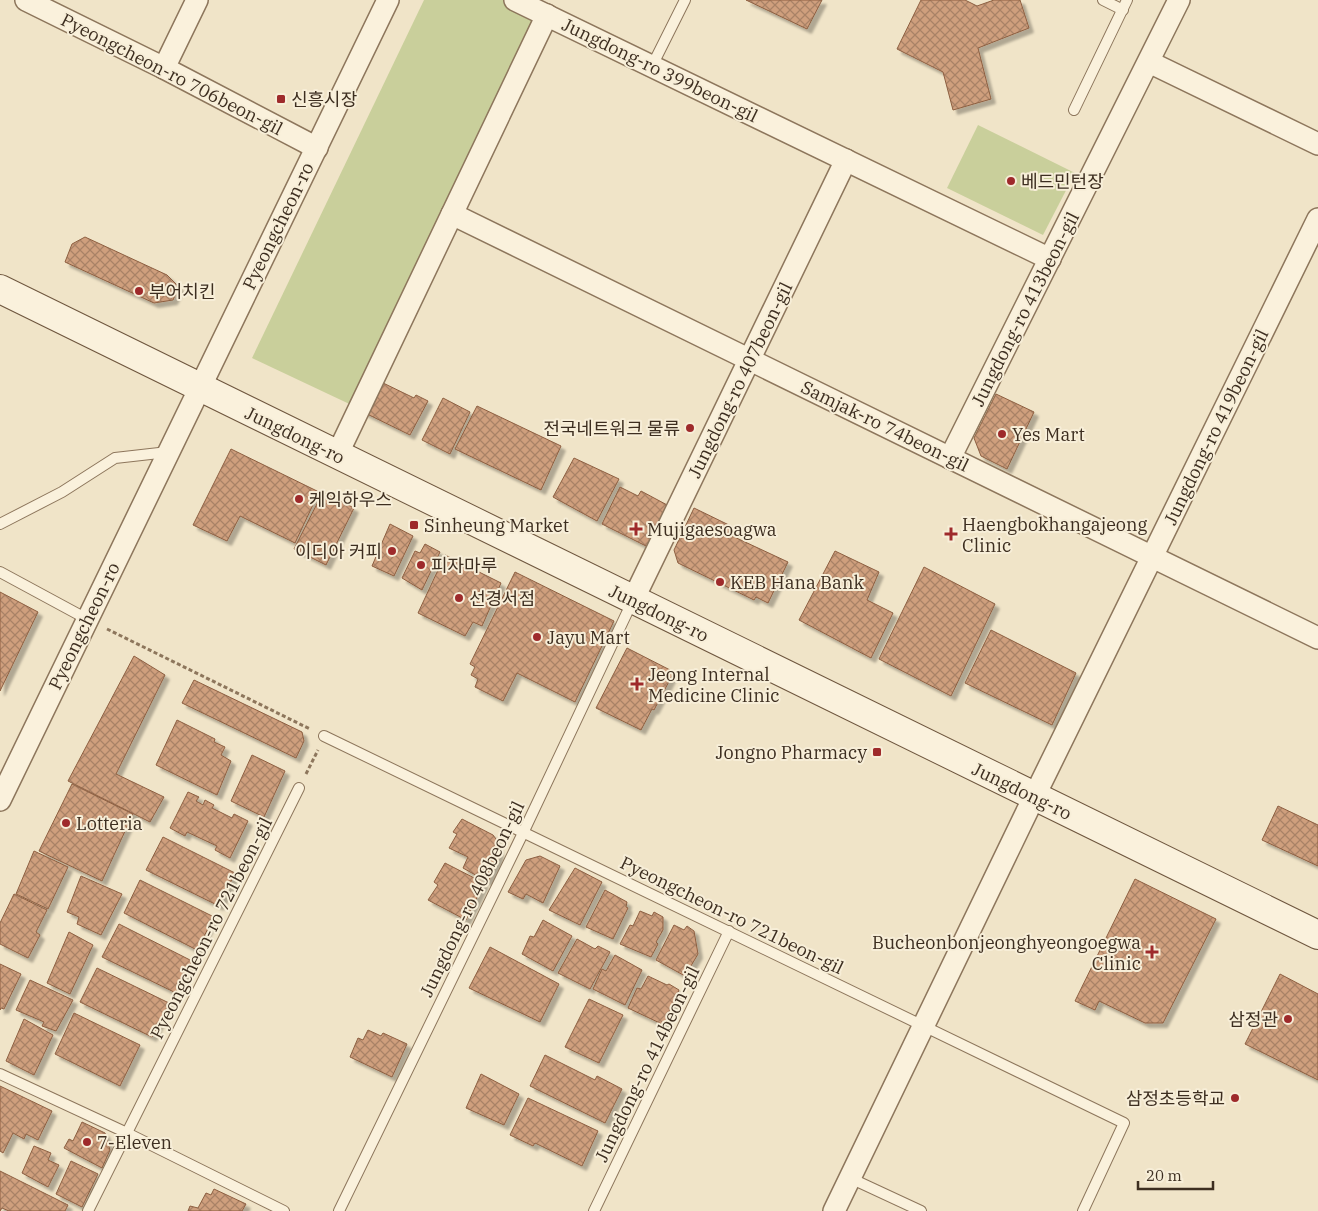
<svg xmlns="http://www.w3.org/2000/svg" width="1318" height="1211" viewBox="0 0 1318 1211" font-family="'IBM Plex Serif','Noto Sans KR',serif">
	<style>
		.green { fill: #c9cf9b }
		.building { fill: url(#building-cross-hatch); stroke: #8d5f41; filter: url(#shadow) }
		.lines { fill: none; stroke-linecap: round; stroke-linejoin: round }
		.lane-casing { stroke: #8d765c; stroke-width: 12 }
		.street-casing { stroke: #8d765c; stroke-width: 24 }
		.secondary-casing { stroke: #6f573f; stroke-width: 30 }
		.path { stroke: #8d765c; stroke-width: 3; stroke-dasharray: 4 2.5; stroke-linecap: butt }
		.lane { stroke: #faf1dc; stroke-width: 10 }
		.street { stroke: #faf1dc; stroke-width: 21 }
		.secondary { stroke: #faf1dc; stroke-width: 28 }
		.poi-dot { fill: #9e2a2b; stroke: #f7eed8; stroke-width: 2 }
		.labels { text-anchor: middle; dominant-baseline: central; stroke-width: 4; stroke-linejoin: round; paint-order: stroke }
		.street-label { font-size: 18px; fill: #3d2e20; stroke: #f7eed8 }
		.poi-label { font-size: 18px; fill: #3d2e20; stroke: #f7eed8; text-anchor: start }
	</style>
	<defs>
		<pattern id="building-cross-hatch" width="8" height="8" patternUnits="userSpaceOnUse" patternTransform="scale(1.25)"><rect width="8" height="8" fill="#cf9f7d"/><path d="M0 0l8 8M0 8l8-8" fill="none" stroke="#a98266"/></pattern>
		<filter id="shadow"><feDropShadow dx="4.5" dy="4.5" stdDeviation="1" flood-color="#0004"/></filter>
	</defs>
	<rect width="100%" height="100%" fill="#f0e4c8"/>
	<g class="green">
		<path d="M424 0H515L547 15 360 409 252 358Z"/>
		<path d="M978 125 1075 173 1043 235 947 188Z"/>
	</g>
	<g class="building">
		<path d="M746 0H822L807 29Z"/>
		<path d="M921 0H965L977 6 994 0H1020L1029 28 978 48 991 99 953 110 943 72 897 49Z"/>
		<path d="M85 237 167 275 179 287 173 300 154 303 65 262 72 244Z"/>
		<path d="M379 381 414 398 416 395 428 401 410 435 363 412Z"/>
		<path d="M996 394 1034 412 1007 469 981 456 974 438Z"/>
		<path d="M443 398 470 412 450 454 422 440Z"/>
		<path d="M477 406 561 446 541 490 455 449Z"/>
		<path d="M231 449 319 492 295 543 240 516 227 541 193 525Z"/>
		<path d="M574 458 619 479 597 521 553 497Z"/>
		<path d="M620 487 638 496 641 491 669 506 648 547 602 524Z"/>
		<path d="M323 492 354 508 326 565 294 549Z"/>
		<path d="M694 508 733 527 730 535 788 562 768 603 756 597 754 600 678 563 674 550Z"/>
		<path d="M390 524 413 536 394 576 372 566Z"/>
		<path d="M425 544 440 552 422 590 402 578 415 551 420 553Z"/>
		<path d="M835 551 879 572 867 600 893 613 871 658 799 620Z"/>
		<path d="M445 555 501 583 482 626 473 622 465 636 418 613Z"/>
		<path d="M924 567 995 604 951 696 879 659Z"/>
		<path d="M515 572 614 621 575 702 517 673 503 701 475 687 478 679 471 675 475 667 470 664Z"/>
		<path d="M0 592 38 612 0 691Z"/>
		<path d="M991 630 1076 673 1052 725 965 683Z"/>
		<path d="M627 648 674 672 654 710 652 709 641 730 596 708Z"/>
		<path d="M134 656 165 675 116 774 164 797 150 822 68 781Z"/>
		<path d="M194 680 302 732 304 741 296 758 182 703Z"/>
		<path d="M177 720 215 739 214 742 225 747 221 755 231 761 217 795 156 765Z"/>
		<path d="M252 755 285 771 264 817 231 801Z"/>
		<path d="M72 784 133 814 102 881 39 851Z"/>
		<path d="M188 792 199 797 196 801 203 805 205 800 214 805 212 808 232 818 234 814 248 821 230 858 215 850 217 846 187 832 185 836 170 828Z"/>
		<path d="M1278 806 1318 825V866L1262 840Z"/>
		<path d="M462 819 493 835 496 839 499 852 498 860 488 882 463 868 468 857 449 848 457 834 453 832Z"/>
		<path d="M163 837 235 873 219 906 146 870Z"/>
		<path d="M34 851 68 867 48 909 16 894Z"/>
		<path d="M540 856 560 866 543 903 526 894 523 899 508 892 526 860Z"/>
		<path d="M445 863 484 883 466 920 428 900 438 885 434 882Z"/>
		<path d="M575 868 602 882 580 925 549 910Z"/>
		<path d="M81 876 122 894 101 935 77 924 79 917 67 912Z"/>
		<path d="M1135 879 1216 919 1163 1023H1145L1099 1001 1095 1010 1075 1001Z"/>
		<path d="M140 880 214 917 197 950 124 913Z"/>
		<path d="M605 890 627 902 626 907 628 908 613 939 586 927Z"/>
		<path d="M14 894 47 910 36 932 40 935 28 958 0 944V923Z"/>
		<path d="M640 911 652 916 654 912 663 917V930L656 942 658 944 651 957 620 944 630 925 633 926Z"/>
		<path d="M543 920 572 936 553 971 522 954 530 936 534 937Z"/>
		<path d="M119 924 192 961 176 993 102 957Z"/>
		<path d="M674 925 684 930 687 926 694 931 698 954 685 976 656 960Z"/>
		<path d="M69 932 93 945 70 994 47 983Z"/>
		<path d="M577 939 595 949 598 946 610 952 590 989 558 973Z"/>
		<path d="M490 947 559 984 540 1022 469 988Z"/>
		<path d="M615 955 642 970 625 1005 593 989 602 969 606 971Z"/>
		<path d="M0 964 21 974 4 1009 1 1008 0 1010Z"/>
		<path d="M97 968 169 1003 152 1037 80 1002Z"/>
		<path d="M1280 974 1318 994V1080L1245 1044Z"/>
		<path d="M648 976 667 985 669 984 679 990 664 1025 628 1008 637 988 641 989Z"/>
		<path d="M30 980 73 1000 56 1031 42 1026 44 1022 16 1010Z"/>
		<path d="M589 999 623 1015 599 1063 565 1047Z"/>
		<path d="M74 1013 140 1045 120 1086 55 1054Z"/>
		<path d="M24 1019 53 1035 34 1075 6 1061Z"/>
		<path d="M368 1030 381 1036 383 1033 407 1044 392 1077 350 1057 358 1038 363 1040Z"/>
		<path d="M545 1055 595 1080 597 1076 622 1089 605 1123 530 1086Z"/>
		<path d="M481 1074 519 1094 504 1125 466 1108Z"/>
		<path d="M0 1086 52 1111 38 1140 26 1134 24 1139 13 1133 3 1153 0 1151Z"/>
		<path d="M528 1098 598 1131 582 1166 535 1143 533 1146 510 1135Z"/>
		<path d="M82 1122 105 1133 110 1150 102 1168 64 1148 69 1139 73 1141Z"/>
		<path d="M34 1146 51 1153 48 1160 59 1165 48 1187 22 1173Z"/>
		<path d="M71 1161 98 1174 82 1207 56 1194Z"/>
		<path d="M0 1171 68 1205 65 1211H9L2 1208 0 1211Z"/>
		<path d="M214 1189 246 1204 242 1211H188L190 1206 198 1208 206 1193 211 1195Z"/>
	</g>
	<g class="lines">
		<defs>
			<g id="lane">
				<path d="M1103 0 1123 10"/>
				<path d="M652 66 685 0"/>
				<path d="M1074 110 1127 0"/>
				<path d="M0 524 62 492 115 458 168 452"/>
				<path d="M0 572 87 619"/>
				<path d="M324 736 1124 1123 1083 1211"/>
				<path d="M0 1074 127 1133 284 1211"/>
				<path d="M850 1178 921 1211"/>
				<path d="M88 1211 299 788"/>
				<path d="M339 1211 523 833 633 600"/>
				<path d="M594 1211 729 931"/>
			</g>
			<g id="street">
				<path d="M26 0 164 68 317 148"/>
				<path d="M515 0 1050 259"/>
				<path d="M1149 62 1318 144"/>
				<path d="M164 68 197 0"/>
				<path d="M452 214 1318 638"/>
				<path d="M337 455 547 15"/>
				<path d="M950 458 1179 0"/>
				<path d="M633 600 846 160"/>
				<path d="M0 800 388 0"/>
				<path d="M834 1211 1034 797 1318 219"/>
			</g>
			<path id="secondary" d="M0 289 1318 935"/>
		</defs>
		<use href="#lane" class="lane-casing"/>
		<use href="#street" class="street-casing"/>
		<use href="#secondary" class="secondary-casing"/>
		<g class="path">
			<path d="M107 629 310 729"/>
			<path d="M306 774 318 750"/>
		</g>
		<use href="#lane" class="lane"/>
		<use href="#street" class="street"/>
		<use href="#secondary" class="secondary"/>
	</g>
	<g class="poi-dot">
		<rect x="276" y="94" width="10" height="10" rx="2.5"/>
		<circle cx="1011" cy="181" r="5"/>
		<circle cx="139" cy="291" r="5"/>
		<circle cx="690" cy="428" r="5"/>
		<circle cx="1002" cy="434" r="5"/>
		<circle cx="299" cy="499" r="5"/>
		<rect x="409" y="520" width="10" height="10" rx="2.5"/>
		<path d="M633.5 521.5h5v5h5v5h-5v5h-5v-5h-5v-5h5z"/>
		<path d="M948.5 526.5h5v5h5v5h-5v5h-5v-5h-5v-5h5z"/>
		<circle cx="392" cy="551" r="5"/>
		<circle cx="421" cy="565" r="5"/>
		<circle cx="720" cy="582" r="5"/>
		<circle cx="459" cy="598" r="5"/>
		<circle cx="537" cy="637" r="5"/>
		<path d="M634.5 676.5h5v5h5v5h-5v5h-5v-5h-5v-5h5z"/>
		<rect x="872" y="747" width="10" height="10" rx="2.5"/>
		<circle cx="66" cy="823" r="5"/>
		<path d="M1149.5 944.5h5v5h5v5h-5v5h-5v-5h-5v-5h5z"/>
		<circle cx="1288" cy="1019" r="5"/>
		<circle cx="1235" cy="1098" r="5"/>
		<circle cx="87" cy="1142" r="5"/>
	</g>
	<g class="labels">
		<g class="street-label">
			<text transform="translate(660 70) rotate(26)">Jungdong-ro 399beon-gil</text>
			<text transform="translate(172 74) rotate(27)">Pyeongcheon-ro 706beon-gil</text>
			<text transform="translate(278 226) rotate(-64)">Pyeongcheon-ro</text>
			<text transform="translate(1025 309) rotate(-63)">Jungdong-ro 413beon-gil</text>
			<text transform="translate(740 380) rotate(-64)">Jungdong-ro 407beon-gil</text>
			<text transform="translate(885 426) rotate(26)">Samjak-ro 74beon-gil</text>
			<text transform="translate(1216 427) rotate(-64)">Jungdong-ro 419beon-gil</text>
			<text transform="translate(295 435) rotate(26)">Jungdong-ro</text>
			<text transform="translate(659 613) rotate(26)">Jungdong-ro</text>
			<text transform="translate(84 626) rotate(-64)">Pyeongcheon-ro</text>
			<text transform="translate(1022 791) rotate(26)">Jungdong-ro</text>
			<text transform="translate(472 899) rotate(-64)">Jungdong-ro 408beon-gil</text>
			<text transform="translate(732 915) rotate(26)">Pyeongcheon-ro 721beon-gil</text>
			<text transform="translate(211 928) rotate(-63)">Pyeongcheon-ro 721beon-gil</text>
			<text transform="translate(647 1064) rotate(-64)">Jungdong-ro 414beon-gil</text>
		</g>
		<g class="poi-label">
			<text x="291" y="99">신흥시장</text>
			<text x="1021" y="181">베드민턴장</text>
			<text x="149" y="291">부어치킨</text>
			<text x="680" y="428" text-anchor="end">전국네트워크 물류</text>
			<text x="1012" y="434">Yes Mart</text>
			<text x="309" y="499">케익하우스</text>
			<text x="962" y="524">Haengbokhangajeong<tspan x="962" dy="21">Clinic</tspan></text>
			<text x="424" y="525">Sinheung Market</text>
			<text x="647" y="529">Mujigaesoagwa</text>
			<text x="382" y="551" text-anchor="end">이디아 커피</text>
			<text x="431" y="565">피자마루</text>
			<text x="730" y="582">KEB Hana Bank</text>
			<text x="469" y="598">선경서점</text>
			<text x="547" y="637">Jayu Mart</text>
			<text x="648" y="674">Jeong Internal<tspan x="648" dy="21">Medicine Clinic</tspan></text>
			<text x="867" y="752" text-anchor="end">Jongno Pharmacy</text>
			<text x="76" y="823">Lotteria</text>
			<text x="1141" y="942" text-anchor="end">Bucheonbonjeonghyeongoegwa<tspan x="1141" dy="21">Clinic</tspan></text>
			<text x="1278" y="1019" text-anchor="end">삼정관</text>
			<text x="1225" y="1098" text-anchor="end">삼정초등학교</text>
			<text x="97" y="1142">7-Eleven</text>
		</g>
	</g>
	<path d="M1138 1181v8h75v-8" fill="none" stroke="#3d2e20" stroke-width="2.5"/>
	<text x="1146" y="1181" font-size="15" fill="#3d2e20" stroke="#f7eed8" stroke-width="4" paint-order="stroke">20 m</text>
</svg>
